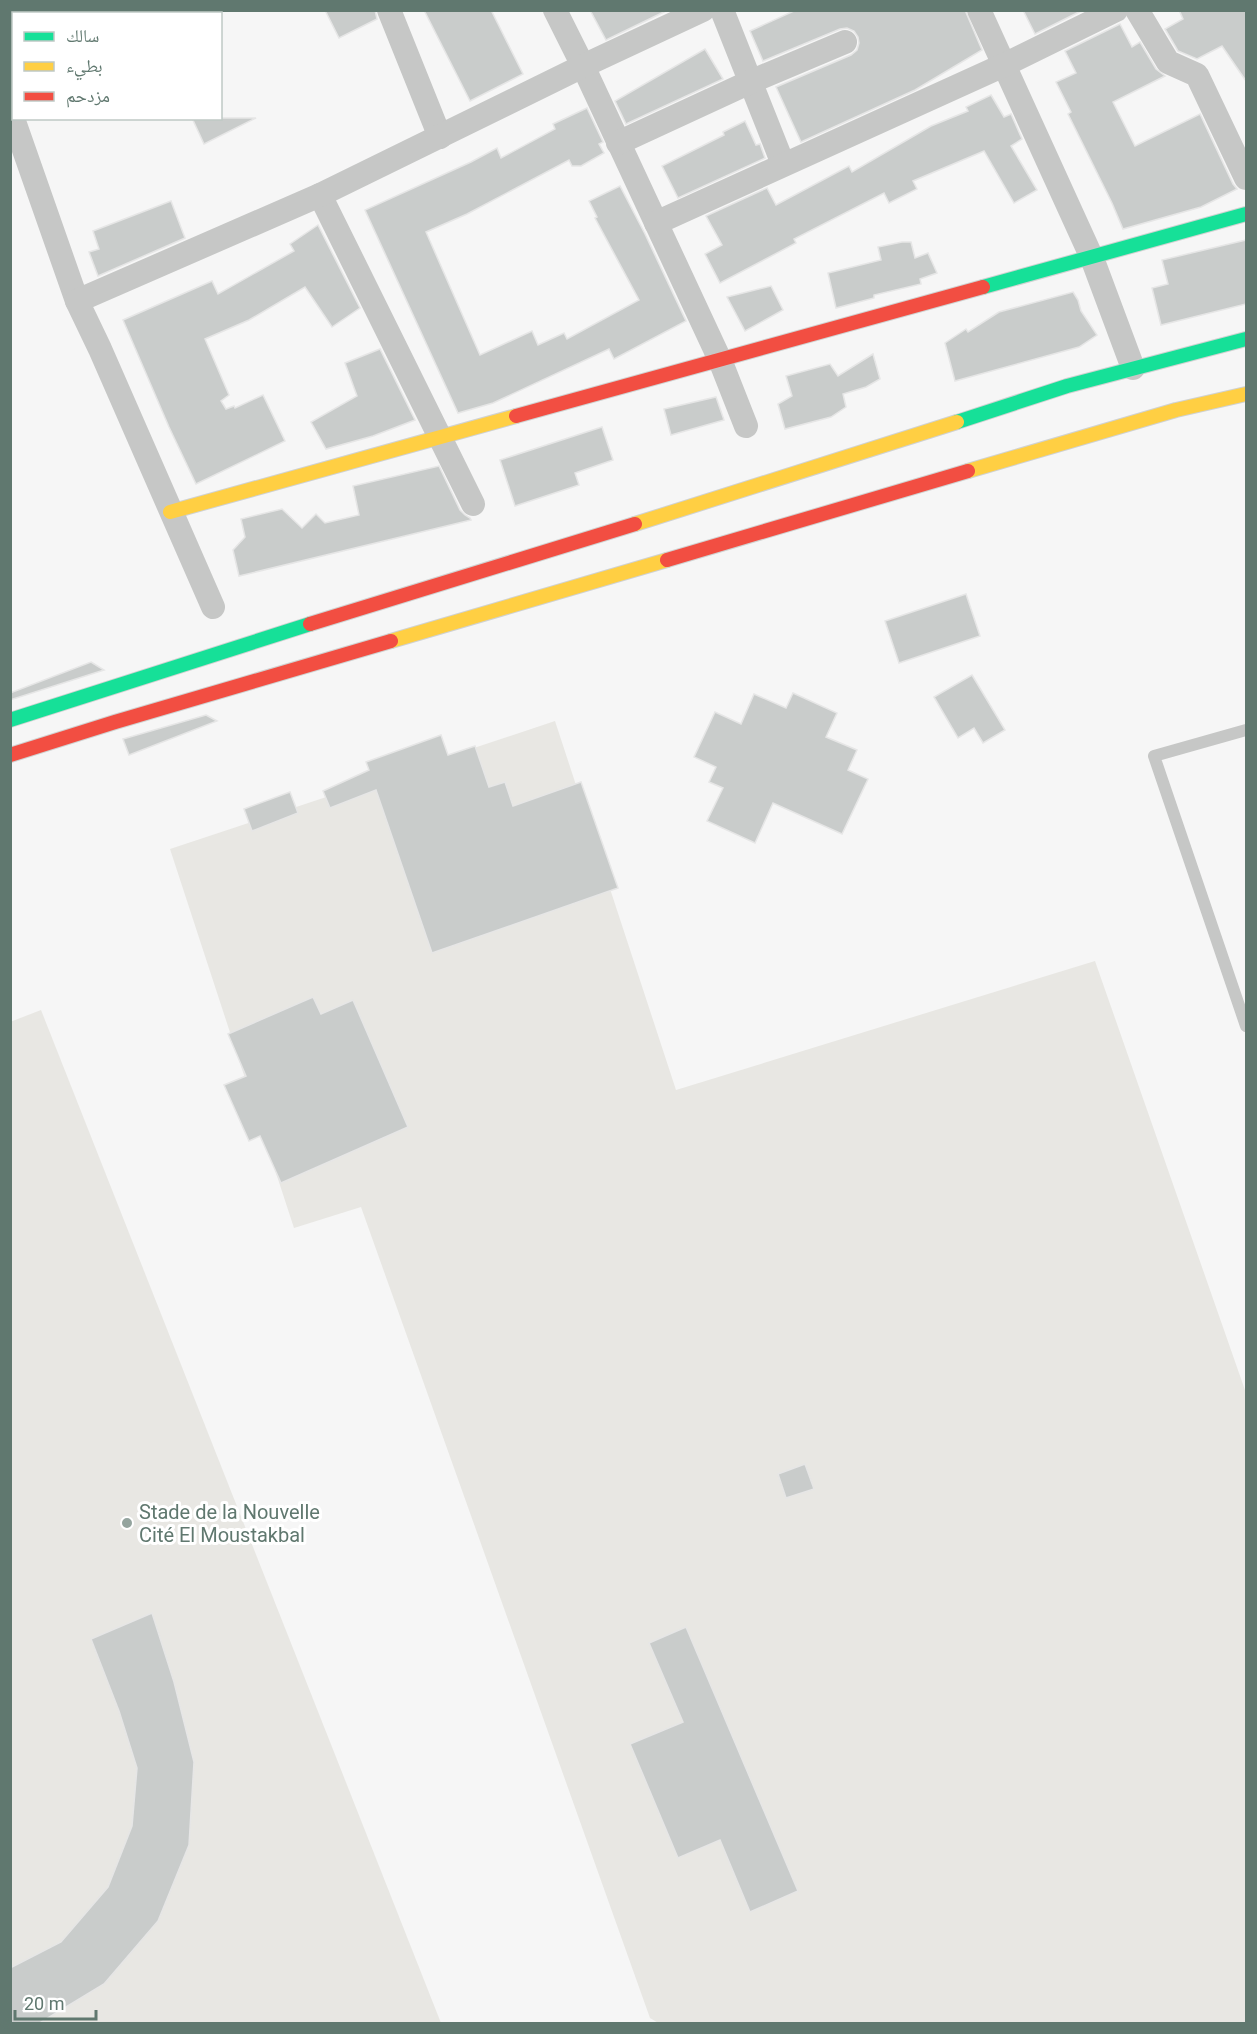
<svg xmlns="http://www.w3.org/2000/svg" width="1257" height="2034" viewBox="0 0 1257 2034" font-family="Roboto,'Noto Naskh Arabic',sans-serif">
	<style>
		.green { fill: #e8e7e3 }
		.building { fill: #c9cccb; stroke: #e6e6e6; stroke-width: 1.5 }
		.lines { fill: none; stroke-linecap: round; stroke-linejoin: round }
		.fast-casing { stroke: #d0d2d1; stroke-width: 16 }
		.slow-casing { stroke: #d0d2d1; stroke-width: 16 }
		.jam-casing { stroke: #d0d2d1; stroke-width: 16 }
		.lane { stroke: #c6c7c6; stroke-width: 12 }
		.street { stroke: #c6c7c6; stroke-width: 24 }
		.fast { stroke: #16e098; stroke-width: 14 }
		.slow { stroke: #ffcf43; stroke-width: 14 }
		.jam { stroke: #f24e42; stroke-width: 14 }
		.poi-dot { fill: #94a49e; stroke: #fff; stroke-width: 2 }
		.labels { text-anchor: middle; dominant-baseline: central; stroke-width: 6; stroke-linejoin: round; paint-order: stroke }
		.poi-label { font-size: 20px; fill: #60786f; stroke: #fff; text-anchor: start }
	</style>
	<rect width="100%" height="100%" fill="#f6f6f6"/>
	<g class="green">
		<path d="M555 721 676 1090 1095 961 1246 1393V2023L660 2024 650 2018 361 1207 294 1228 170 849Z"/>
		<path d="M41 1010 441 2023 11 2024 10 1022Z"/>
	</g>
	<g class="building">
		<path d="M325 10H375L377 19 339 38Z"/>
		<path d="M424 10H491L523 74 470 101Z"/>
		<path d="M590 10H668L606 40Z"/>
		<path d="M796 10H965L982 50 915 90 801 142 776 87 851 55 857 50 859 43 858 37 854 31 847 28 840 29 763 61 750 31Z"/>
		<path d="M1023 10H1083L1035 34Z"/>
		<path d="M1179 10H1246V81L1222 46 1197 59 1178 51 1165 29 1183 19Z"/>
		<path d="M1120 24 1132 47 1140 42 1156 69 1165 76 1113 102 1135 146 1200 114 1233 184 1237 189 1201 207 1123 229 1112 203 1068 114 1071 112 1056 82 1076 73 1065 51Z"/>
		<path d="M705 49 723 79 626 124 615 101Z"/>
		<path d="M991 95 1004 117 1011 114 1022 139 1011 146 1037 190 1014 203 984 151 913 181 917 189 889 203 884 193 794 239 796 243 720 283 705 254 722 245 706 216 767 188 776 205 849 166 852 172 931 126 968 111 966 107Z"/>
		<path d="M587 108 603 142 599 144 604 153 581 166H572L569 160 467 214 426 232 480 355 532 331 538 345 564 333 567 339 639 300 595 218 597 217 589 201 620 186 645 234 686 321 614 359 609 349 493 403 458 413 365 210 471 162 497 148 501 158 555 129 553 124Z"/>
		<path d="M192 118H256L204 144Z"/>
		<path d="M745 121 756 145 760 144 765 158 678 198 662 166 724 135 723 132Z"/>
		<path d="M171 201 185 238 98 276 89 252 99 249 93 231Z"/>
		<path d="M318 225 360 308 332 327 305 287 249 320 205 339 229 395 221 401 226 409 234 406 235 408 263 395 285 441 196 484 169 427 123 320 212 281 218 294 294 251 290 244Z"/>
		<path d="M1246 240V304L1161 325 1152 288 1168 284 1162 260Z"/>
		<path d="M902 242H911L915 258 928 253 937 273 920 279 921 284 874 295V298L836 308 828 273 881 260 878 247Z"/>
		<path d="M771 286 783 310 745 331 727 297Z"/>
		<path d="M1073 292 1078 300 1081 311 1097 335 1079 347 955 381 945 343 966 329 968 332 999 312Z"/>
		<path d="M380 349 415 420 373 436 326 449 311 422 357 396 345 363Z"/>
		<path d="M873 354 880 379 866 387 843 394 846 407 831 417 785 429 778 404 792 396 786 376 830 364 838 376Z"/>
		<path d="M716 397 724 420 671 435 664 409Z"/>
		<path d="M602 427 613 460 575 473 579 485 515 506 500 460Z"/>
		<path d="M439 466 460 510 465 515 470 518 471 520 239 576 233 550 245 537 241 519 282 509 302 528 316 514 325 523 359 515 353 486Z"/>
		<path d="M966 594 980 636 899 663 885 621Z"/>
		<path d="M91 662 104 670 10 700V693Z"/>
		<path d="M972 675 1005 730 983 743 974 728 958 738 934 697Z"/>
		<path d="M793 693 837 713 826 737 857 750 848 770 868 779 842 834 773 803 755 843 707 821 723 788 709 782 716 767 694 757 715 712 741 724 754 694 786 708Z"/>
		<path d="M206 715 217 721 129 755 123 739Z"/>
		<path d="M441 735 448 755 475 746 489 787 505 782 513 806 581 782 618 888 432 953 376 790 330 808 323 791 369 770 366 762Z"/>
		<path d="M290 792 298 813 252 831 244 809Z"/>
		<path d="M313 997 321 1014 353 1000 408 1127 281 1183 260 1136 249 1141 224 1085 246 1076 228 1034Z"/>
		<path d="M805 1464 814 1489 786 1498 778 1474Z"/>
		<path d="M152 1613 174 1682 194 1762 189 1845 158 1921 104 1984 38 2024H10V1968L61 1942 108 1887 132 1826 137 1768 119 1711 91 1639Z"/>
		<path d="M686 1627 798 1891 750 1912 720 1840 678 1858 630 1744 683 1722 649 1643Z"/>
	</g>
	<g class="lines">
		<defs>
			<g id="fast">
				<path d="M983 287 1246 214"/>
				<path d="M957 422 1067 386 1246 339"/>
				<path d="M10 720 310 624"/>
			</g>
			<g id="slow">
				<path d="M968 471 1176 410 1246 394"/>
				<path d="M170 512 516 416"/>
				<path d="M635 524 957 422"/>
				<path d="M391 641 667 560"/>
			</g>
			<g id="jam">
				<path d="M516 416 983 287"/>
				<path d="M667 560 968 471"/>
				<path d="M310 624 635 524"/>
				<path d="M10 755 115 722 391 641"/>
			</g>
		</defs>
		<use href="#fast" class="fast-casing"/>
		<use href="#slow" class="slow-casing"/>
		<use href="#jam" class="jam-casing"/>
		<path class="lane" d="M1246 730 1154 756 1246 1026"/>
		<g class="street">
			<path d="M389 10 440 137"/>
			<path d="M555 10 583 66 720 360 746 426"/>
			<path d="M722 10 783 164"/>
			<path d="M979 10 1092 258 1133 368"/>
			<path d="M1137 10 1168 62 1197 75 1246 178"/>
			<path d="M10 110 77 301"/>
			<path d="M618 143 750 82 845 42"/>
			<path d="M320 195 473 504"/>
			<path d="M656 223 1004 65 1116 10"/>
			<path d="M213 607 100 349 77 301 320 195 583 66 703 10"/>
		</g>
		<use href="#fast" class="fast"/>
		<use href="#slow" class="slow"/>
		<use href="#jam" class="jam"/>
	</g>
	<circle class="poi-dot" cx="127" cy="1523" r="6"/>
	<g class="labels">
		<g class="poi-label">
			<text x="139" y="1512">Stade de la Nouvelle<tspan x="139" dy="23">Cité El Moustakbal</tspan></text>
		</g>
	</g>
	<rect width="1257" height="2034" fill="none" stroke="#60786f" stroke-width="24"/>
	<rect x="12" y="12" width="210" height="108" fill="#ffffff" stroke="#bfc9c5" stroke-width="1.5"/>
	<rect x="24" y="32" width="30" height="9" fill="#16e098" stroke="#bfc9c5" stroke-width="1.5"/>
	<text x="66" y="42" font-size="18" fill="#60786f">سالك</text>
	<rect x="24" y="62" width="30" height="9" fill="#ffcf43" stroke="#bfc9c5" stroke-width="1.5"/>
	<text x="66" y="72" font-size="18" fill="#60786f">بطيء</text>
	<rect x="24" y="92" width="30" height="9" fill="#f24e42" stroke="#bfc9c5" stroke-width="1.5"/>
	<text x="66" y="102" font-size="18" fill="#60786f">مزدحم</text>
	<path d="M15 2010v9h81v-9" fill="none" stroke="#60786f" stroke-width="3"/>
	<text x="24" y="2010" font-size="18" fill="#60786f" stroke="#ffffff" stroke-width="4.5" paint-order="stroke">20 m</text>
</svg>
